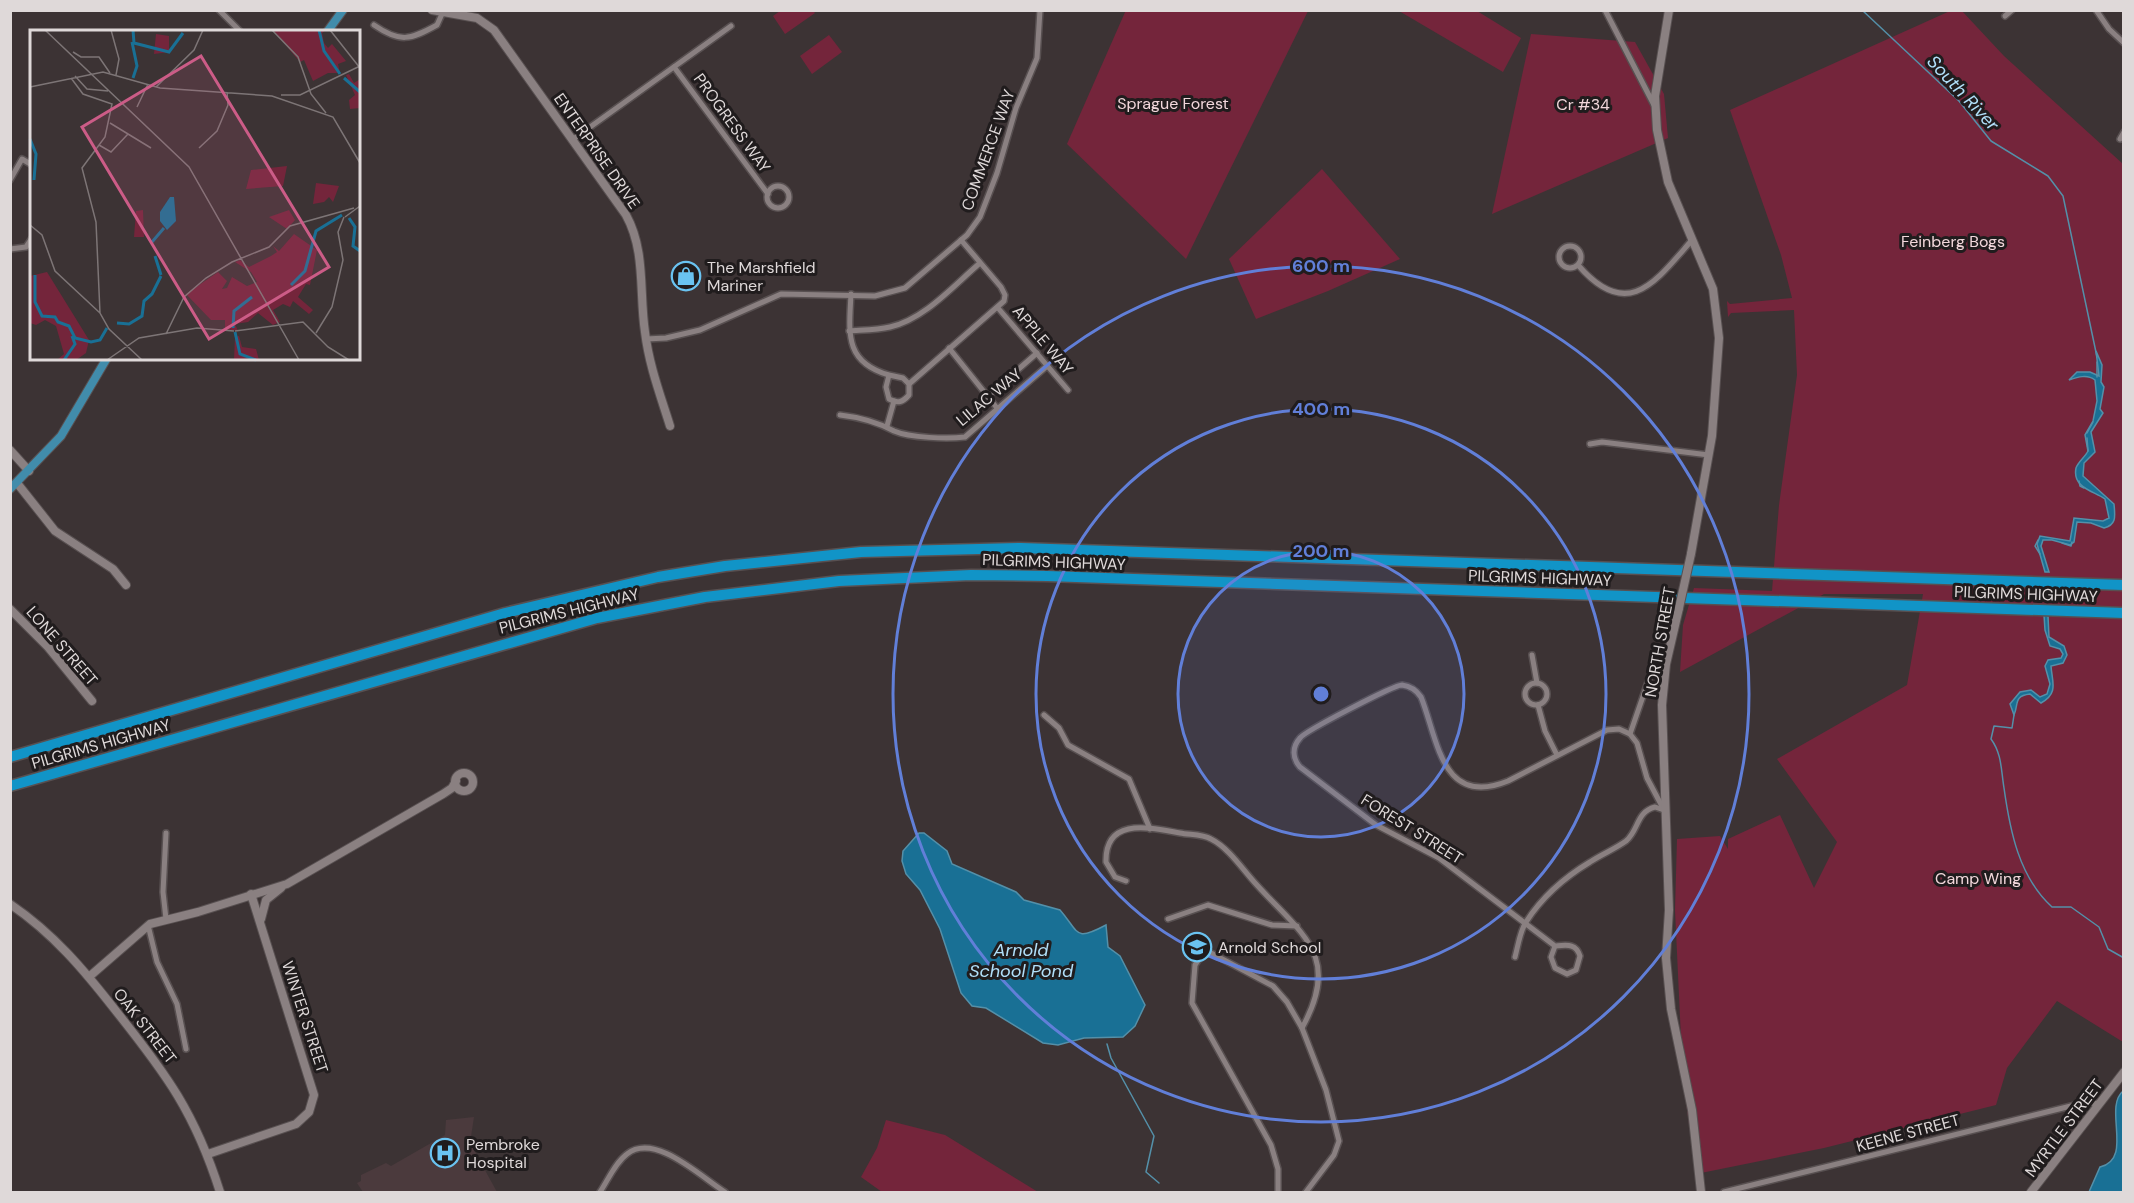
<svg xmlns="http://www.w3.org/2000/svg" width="2134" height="1203" font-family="'DM Sans',sans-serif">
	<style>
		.built { fill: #4b3a3d }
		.green { fill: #74253b }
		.water { fill: #197095; stroke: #5490a9; stroke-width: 1.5 }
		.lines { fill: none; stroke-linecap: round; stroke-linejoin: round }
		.stream { stroke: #5490a9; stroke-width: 1.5 }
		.street-casing { stroke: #585051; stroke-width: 8 }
		.secondary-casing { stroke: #585051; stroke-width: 10 }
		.primary-casing { stroke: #585051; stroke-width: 10 }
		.highway-casing { stroke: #585051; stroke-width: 13 }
		.street { stroke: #8a8081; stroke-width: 5 }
		.secondary { stroke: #8a8081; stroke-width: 8 }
		.primary { stroke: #418cab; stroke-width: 8 }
		.highway { stroke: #1194c7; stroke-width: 10 }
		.secondary-bridge-casing { stroke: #585051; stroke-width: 10; stroke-linecap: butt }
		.secondary-bridge { stroke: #8a8081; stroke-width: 8 }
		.ring { fill: none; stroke: #617fd8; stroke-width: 3 }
		.labels { text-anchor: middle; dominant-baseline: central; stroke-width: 6; stroke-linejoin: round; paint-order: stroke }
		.park-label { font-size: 16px; fill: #f2d7db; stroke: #201c1d }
		.street-label { font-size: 16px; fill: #dfd9d9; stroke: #201c1d }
		.poi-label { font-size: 16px; fill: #dfd9d9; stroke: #201c1d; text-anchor: start }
		.water-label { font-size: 18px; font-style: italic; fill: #b1e0fa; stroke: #201c1d }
		.inset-river { fill: none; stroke: #197095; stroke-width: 3 }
		.inset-road { fill: none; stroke: #7d7576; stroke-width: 1.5 }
		.view { fill: #cc5c87; fill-opacity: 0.15; stroke: #cc5c87; stroke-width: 3 }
		.inset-edge { fill: none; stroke: #dfd9d9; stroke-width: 3 }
		.centre { fill: #617fd8; stroke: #201c1d; stroke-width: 3 }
		.ring-label { font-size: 18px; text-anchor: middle; font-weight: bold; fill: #617fd8; stroke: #201c1d; stroke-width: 6; stroke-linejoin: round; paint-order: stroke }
	</style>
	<rect width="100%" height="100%" fill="#3c3334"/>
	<path class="built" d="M474 1117 470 1143 497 1192H363L357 1183 361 1181V1175L386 1163 391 1166 445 1135 446 1120Z"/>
	<g class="green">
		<path d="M1126 10 1308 11 1186 259 1067 144Z"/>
		<path d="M780 11H813L815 13 785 34 773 16Z"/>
		<path d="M1399 11H1477L1521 38 1503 72Z"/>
		<path d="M1950 11H1962L2004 56 2123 164V1042L2057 1001 2007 1068 1996 1105 1824 1148 1696 1174 1683 1081 1675 910 1677 839 1720 836 1728 849V839L1780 815 1814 888 1837 842 1777 759 1907 685 1923 594H1824L1680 672 1683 625 1694 588 1772 591 1779 505 1797 375 1794 310 1731 313 1728 317 1727 301 1730 304 1792 298 1781 255 1730 110Z"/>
		<path d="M1531 34 1635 42 1664 94 1668 138 1492 214Z"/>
		<path d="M829 35 842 52 812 74 800 56Z"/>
		<path d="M1322 169 1400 259 1328 291 1256 319 1229 259Z"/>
		<path d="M886 1120 945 1135 1038 1192H882L861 1177 877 1148Z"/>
	</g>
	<g class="water">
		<path d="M2096 351 2102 365 2101 382 2104 387 2100 409 2103 413 2091 432 2095 452 2084 463 2083 476 2114 504C2115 516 2117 525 2104 528L2091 523 2077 522 2074 542 2070 545 2052 540H2043L2041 546 2049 572H2045L2037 544 2040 536 2070 541 2074 518 2103 521 2109 518 2105 499C2094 491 2072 488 2076 468 2078 462 2085 457 2088 451L2085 435 2093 421 2097 401 2095 380C2087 374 2078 377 2069 380L2077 372H2090L2099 376Z"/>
		<path d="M2044 615 2048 616 2049 637 2064 646 2067 655 2063 663 2051 666C2052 682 2059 693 2041 703L2030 694C2013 696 2019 704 2014 715L2010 704 2020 692 2031 690 2040 697 2047 694 2050 684 2045 666 2048 660 2061 658 2063 654 2060 649 2050 646 2045 630Z"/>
		<path d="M919 833H924L947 851 952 864 1016 892 1024 900 1060 910C1080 933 1074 942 1106 925L1108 947 1120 956 1145 1005 1135 1026 1123 1037 1084 1038 1058 1045 1043 1043 986 1008 972 1006 961 993 940 929 920 890 906 874 902 861 903 851Z"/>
		<path d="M2123 1091V1192H2089L2100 1167C2134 1159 2103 1108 2123 1091Z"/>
	</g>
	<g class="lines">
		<g class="stream">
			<path d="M1862 10 1959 101 1991 141 2048 176 2063 196 2097 357"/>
			<path d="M2097 362V377"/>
			<path d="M2087 433 2093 422"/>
			<path d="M2087 438 2088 451"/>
			<path d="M2079 481 2080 486 2084 488"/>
			<path d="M2038 540 2035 546 2040 554"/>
			<path d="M2062 543 2071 546 2072 542"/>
			<path d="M2014 715 2012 728 1994 726 1991 739C2002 754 2001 770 2004 788 2010 831 2019 877 2052 907H2071L2099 927 2108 949 2124 958"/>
			<path d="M1107 1044 1111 1058 1154 1136 1146 1172 1159 1183"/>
		</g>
		<g class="street-casing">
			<g id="street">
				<path d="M219 10 241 32"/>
				<path d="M1605 10 1654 105"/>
				<path d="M2096 10 2109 29 2124 43"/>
				<path d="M2005 16 2012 10"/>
				<path d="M374 25C400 43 410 40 437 25L442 14"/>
				<path d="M674 67 768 194"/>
				<path d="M2120 139 2124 132"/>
				<path d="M572 140 731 26"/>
				<path d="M10 180 22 159 32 165"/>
				<circle cx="778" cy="197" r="11"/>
				<circle cx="1570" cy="257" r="11"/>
				<path d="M10 249 26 247 32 238"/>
				<path d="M1578 265C1628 323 1656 281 1692 240"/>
				<path d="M851 294C849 333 844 362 889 375L886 387 889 399C898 404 903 402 909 395V384L903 378 889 375"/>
				<path d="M998 308 1068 390"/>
				<path d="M849 331C862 330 877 330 890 327 925 319 954 285 980 263"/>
				<path d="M646 339 666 338 700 330 781 294 875 296 905 288 967 235 980 217 997 173 1016 108 1037 58 1040 10"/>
				<path d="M949 348 997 408"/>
				<path d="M909 384 1004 301 1005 295 1001 287 961 240"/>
				<path d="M988 396 1037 353"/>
				<path d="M840 415C858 417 879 423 894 431 910 438 948 439 965 437L1047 366"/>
				<path d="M887 426 894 401"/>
				<path d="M1590 444 1602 442 1709 455"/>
				<path d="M1532 655 1537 683"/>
				<path d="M1649 679 1630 734 1637 743 1647 778 1664 810"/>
				<circle cx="1536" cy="694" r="11"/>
				<path d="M1538 705 1545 731 1557 755"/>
				<path d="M1044 715 1059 728 1068 745 1129 779 1150 829"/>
				<path d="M1126 881 1115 877 1106 862C1105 816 1151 828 1180 833 1190 835 1202 834 1211 839 1229 848 1243 870 1256 884 1302 935 1342 955 1302 1028L1326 1090 1339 1141 1334 1155 1306 1192"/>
				<path d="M166 919 163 892 166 833"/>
				<path d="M1168 919 1208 905 1272 925 1297 926"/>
				<path d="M148 925 157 962 177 1004 186 1049"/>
				<path d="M1555 946 1551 957 1555 968 1567 974 1576 970 1580 956C1576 943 1567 945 1555 946L1439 858 1376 825 1300 767C1292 758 1292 747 1300 738 1305 731 1394 685 1402 685 1410 686 1417 691 1421 697 1438 739 1441 808 1508 781L1607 730 1619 729 1630 734"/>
				<path d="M1515 957C1518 946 1520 931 1526 922 1542 897 1565 877 1590 862 1602 854 1615 849 1626 841 1639 830 1636 812 1655 807L1664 810"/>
				<path d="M600 1192C608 1180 615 1163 627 1154 655 1132 701 1177 725 1192"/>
				<path d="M1278 1192V1169L1271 1145 1192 1003 1195 965 1201 956 1211 953 1273 986 1287 1002 1302 1028"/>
				<path d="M1724 1192 2079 1104 2100 1103"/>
			</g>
		</g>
		<g class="secondary-casing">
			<g id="secondary">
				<path d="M432 10 477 18 494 30 626 215C646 251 639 293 645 332 649 365 660 394 670 426"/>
				<path d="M1669 10 1655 96 1657 130 1668 182 1713 289 1719 338 1712 436 1691 554"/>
				<path d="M10 450 29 471"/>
				<path d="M17 483 55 531 113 569 126 585"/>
				<path d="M1679 608 1666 664 1662 705 1669 910 1666 958 1671 1009 1692 1110 1701 1192"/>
				<path d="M10 609 48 647 92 701"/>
				<circle cx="464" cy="782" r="9"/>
				<path d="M10 904C54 934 84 970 116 1011 167 1075 195 1113 220 1192"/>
				<path d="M261 919 266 900 281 888"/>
				<path d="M90 976 150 924 198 912 287 884 443 794 452 788 456 781"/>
				<path d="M208 1154 296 1124 309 1112 314 1095 251 894"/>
				<path d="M2031 1192 2124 1072"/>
			</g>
		</g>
		<g class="primary-casing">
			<g id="primary">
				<path d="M327 32 343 10"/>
				<path d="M10 489 61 436 107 358"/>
			</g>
		</g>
		<g class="highway-casing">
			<g id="highway">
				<path d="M10 757 505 613 658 577 725 566 861 552 1021 548 2124 585"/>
				<path d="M10 786 597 618 705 597 839 581 971 575 1047 576 2124 613"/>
			</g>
		</g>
		<use href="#street" class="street"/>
		<use href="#secondary" class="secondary"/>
		<use href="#primary" class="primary"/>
		<use href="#highway" class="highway"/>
		<g class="secondary-bridge-casing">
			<path id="secondary-bridge" d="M1679 608 1691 554"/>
		</g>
		<use href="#secondary-bridge" class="secondary-bridge"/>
	</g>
	<circle cx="1321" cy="694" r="143" fill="#617fd8" fill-opacity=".12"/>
	<g class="ring">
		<circle cx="1321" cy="694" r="143"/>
		<circle cx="1321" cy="694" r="285"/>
		<circle cx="1321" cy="694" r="428"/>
	</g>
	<defs>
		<g id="shop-ring" transform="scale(1.5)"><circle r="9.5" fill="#201c1d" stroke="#6ac3f1" stroke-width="1.5"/><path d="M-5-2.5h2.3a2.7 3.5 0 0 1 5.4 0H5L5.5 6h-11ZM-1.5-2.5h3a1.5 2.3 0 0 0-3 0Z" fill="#6ac3f1"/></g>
		<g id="school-ring" transform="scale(1.5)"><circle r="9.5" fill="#201c1d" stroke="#6ac3f1" stroke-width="1.5"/><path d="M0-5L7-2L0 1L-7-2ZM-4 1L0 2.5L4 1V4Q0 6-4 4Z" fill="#6ac3f1"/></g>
		<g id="hospital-ring" transform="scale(1.5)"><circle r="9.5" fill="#201c1d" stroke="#6ac3f1" stroke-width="1.5"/><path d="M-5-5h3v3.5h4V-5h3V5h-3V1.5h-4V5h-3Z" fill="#6ac3f1"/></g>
	</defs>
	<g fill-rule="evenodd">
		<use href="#shop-ring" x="686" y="276"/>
		<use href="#school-ring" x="1197" y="947"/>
		<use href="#hospital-ring" x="445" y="1153"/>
	</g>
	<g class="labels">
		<g class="park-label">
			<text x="1173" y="103">Sprague Forest</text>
			<text x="1583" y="104">Cr #34</text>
			<text x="1953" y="241">Feinberg Bogs</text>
			<text x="1978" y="878">Camp Wing</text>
		</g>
		<g class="street-label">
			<text transform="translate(732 123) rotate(54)">PROGRESS WAY</text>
			<text transform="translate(988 150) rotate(-70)">COMMERCE WAY</text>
			<text transform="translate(597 151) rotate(55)">ENTERPRISE DRIVE</text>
			<text transform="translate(1043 340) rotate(50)">APPLE WAY</text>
			<text transform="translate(989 397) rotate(-40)">LILAC WAY</text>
			<text transform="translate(1054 562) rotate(2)">PILGRIMS HIGHWAY</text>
			<text transform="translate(1540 578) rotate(2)">PILGRIMS HIGHWAY</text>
			<text transform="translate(2026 594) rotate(2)">PILGRIMS HIGHWAY</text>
			<text transform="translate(569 611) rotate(-14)">PILGRIMS HIGHWAY</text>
			<text transform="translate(1660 642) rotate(-80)">NORTH STREET</text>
			<text transform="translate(62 646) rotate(49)">LONE STREET</text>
			<text transform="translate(101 744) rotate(-16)">PILGRIMS HIGHWAY</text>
			<text transform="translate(1412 829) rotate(32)">FOREST STREET</text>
			<text transform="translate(305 1017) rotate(72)">WINTER STREET</text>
			<text transform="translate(145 1026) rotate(52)">OAK STREET</text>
			<text transform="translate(2064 1128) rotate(-53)">MYRTLE STREET</text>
			<text transform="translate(1908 1133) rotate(-15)">KEENE STREET</text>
		</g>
		<g class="poi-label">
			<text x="707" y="267">The Marshfield<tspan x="707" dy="18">Mariner</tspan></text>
			<text x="1218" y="947">Arnold School</text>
			<text x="466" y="1144">Pembroke<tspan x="466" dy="18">Hospital</tspan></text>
		</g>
		<g class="water-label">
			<text transform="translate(1963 93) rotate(47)">South River</text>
			<text x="1021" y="950">Arnold<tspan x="1021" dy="21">School Pond</tspan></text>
		</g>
	</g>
	<g transform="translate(30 30)">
		<rect width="330" height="330" fill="#3c3334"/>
		<path d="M243 0H296L292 3 294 13 298 18 302 14 316 31 308 34 310 43H298L283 51 274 30 270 32ZM126 4 139 6V22L124 24ZM319 44 324 53 330 49V78L320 79 319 70 325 65 316 45ZM257 136 253 156 216 159 221 140ZM286 153 309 156 303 172 299 167 294 172 283 174ZM113 180 114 207H104L106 181ZM259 180 265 190 257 199 239 187ZM264 204 287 220 280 255 276 254 268 267 283 280 279 284 263 271 260 277 253 274 243 280 250 292 243 295 228 283 218 292 205 294 208 301 195 299V290H181L156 264 188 242 197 251 192 259 197 258 202 247 217 256 227 252 221 242 205 232 210 230 219 237 241 226 247 222 243 216 249 221ZM17 242 59 310 56 323 46 330H27L34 324 26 296 15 290 6 295 0 293V246ZM209 306 212 317 226 319 229 330H204L205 307Z" fill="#74253b"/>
		<path d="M140 167H144L146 191 137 200 130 191V182Z" fill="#197095"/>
		<path class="inset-river" d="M103 0 104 13 139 22 153 3M289 0 294 21 310 44M102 12 107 36 103 48M314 48 330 62M0 109 6 124 4 150M319 188 325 197 323 216 330 221M122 212 134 198M125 226 131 245M5 245V272L12 286 25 287 28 292 39 296 45 308 61 312 70 310 77 298M261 255 275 241 286 201 312 185M87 293 99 294 112 286 114 271 122 264 131 246M203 298 204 281 222 267M205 302 210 324 226 330M34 330 45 314 42 306"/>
		<path class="inset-road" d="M15 0 159 137 269 330M81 0 89 29 86 45M242 0 268 27 281 64 296 83M300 0 330 38M43 22 51 27H69L80 43M45 46 57 59 78 61M41 48 53 64 82 74 75 107 52 138 66 192 70 283 79 299 112 330M0 57 73 42 130 58 242 66 303 87 330 133M126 57 164 20 173 0M251 65H270L330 36M107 77 118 54M80 93 121 118M69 115 81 122 98 104M169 118 187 101 198 75 197 62M315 187 330 176M0 195 12 205 25 241 70 283M205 301 273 292 298 317 319 330M286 303 302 277 313 230 308 202 314 187M136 304 154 267 176 248 202 232 239 217 260 196 324 178M77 330 109 308 167 298 204 301"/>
		<path class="view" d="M171 26 299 237 179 309 52 97Z"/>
		<rect width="330" height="330" class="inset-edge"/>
	</g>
	<circle cx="1321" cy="694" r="9" class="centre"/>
	<g class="ring-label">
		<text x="1321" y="272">600 m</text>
		<text x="1321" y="415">400 m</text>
		<text x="1321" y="557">200 m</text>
	</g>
	<rect width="2134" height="1203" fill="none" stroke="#dfd9d9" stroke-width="24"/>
</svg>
